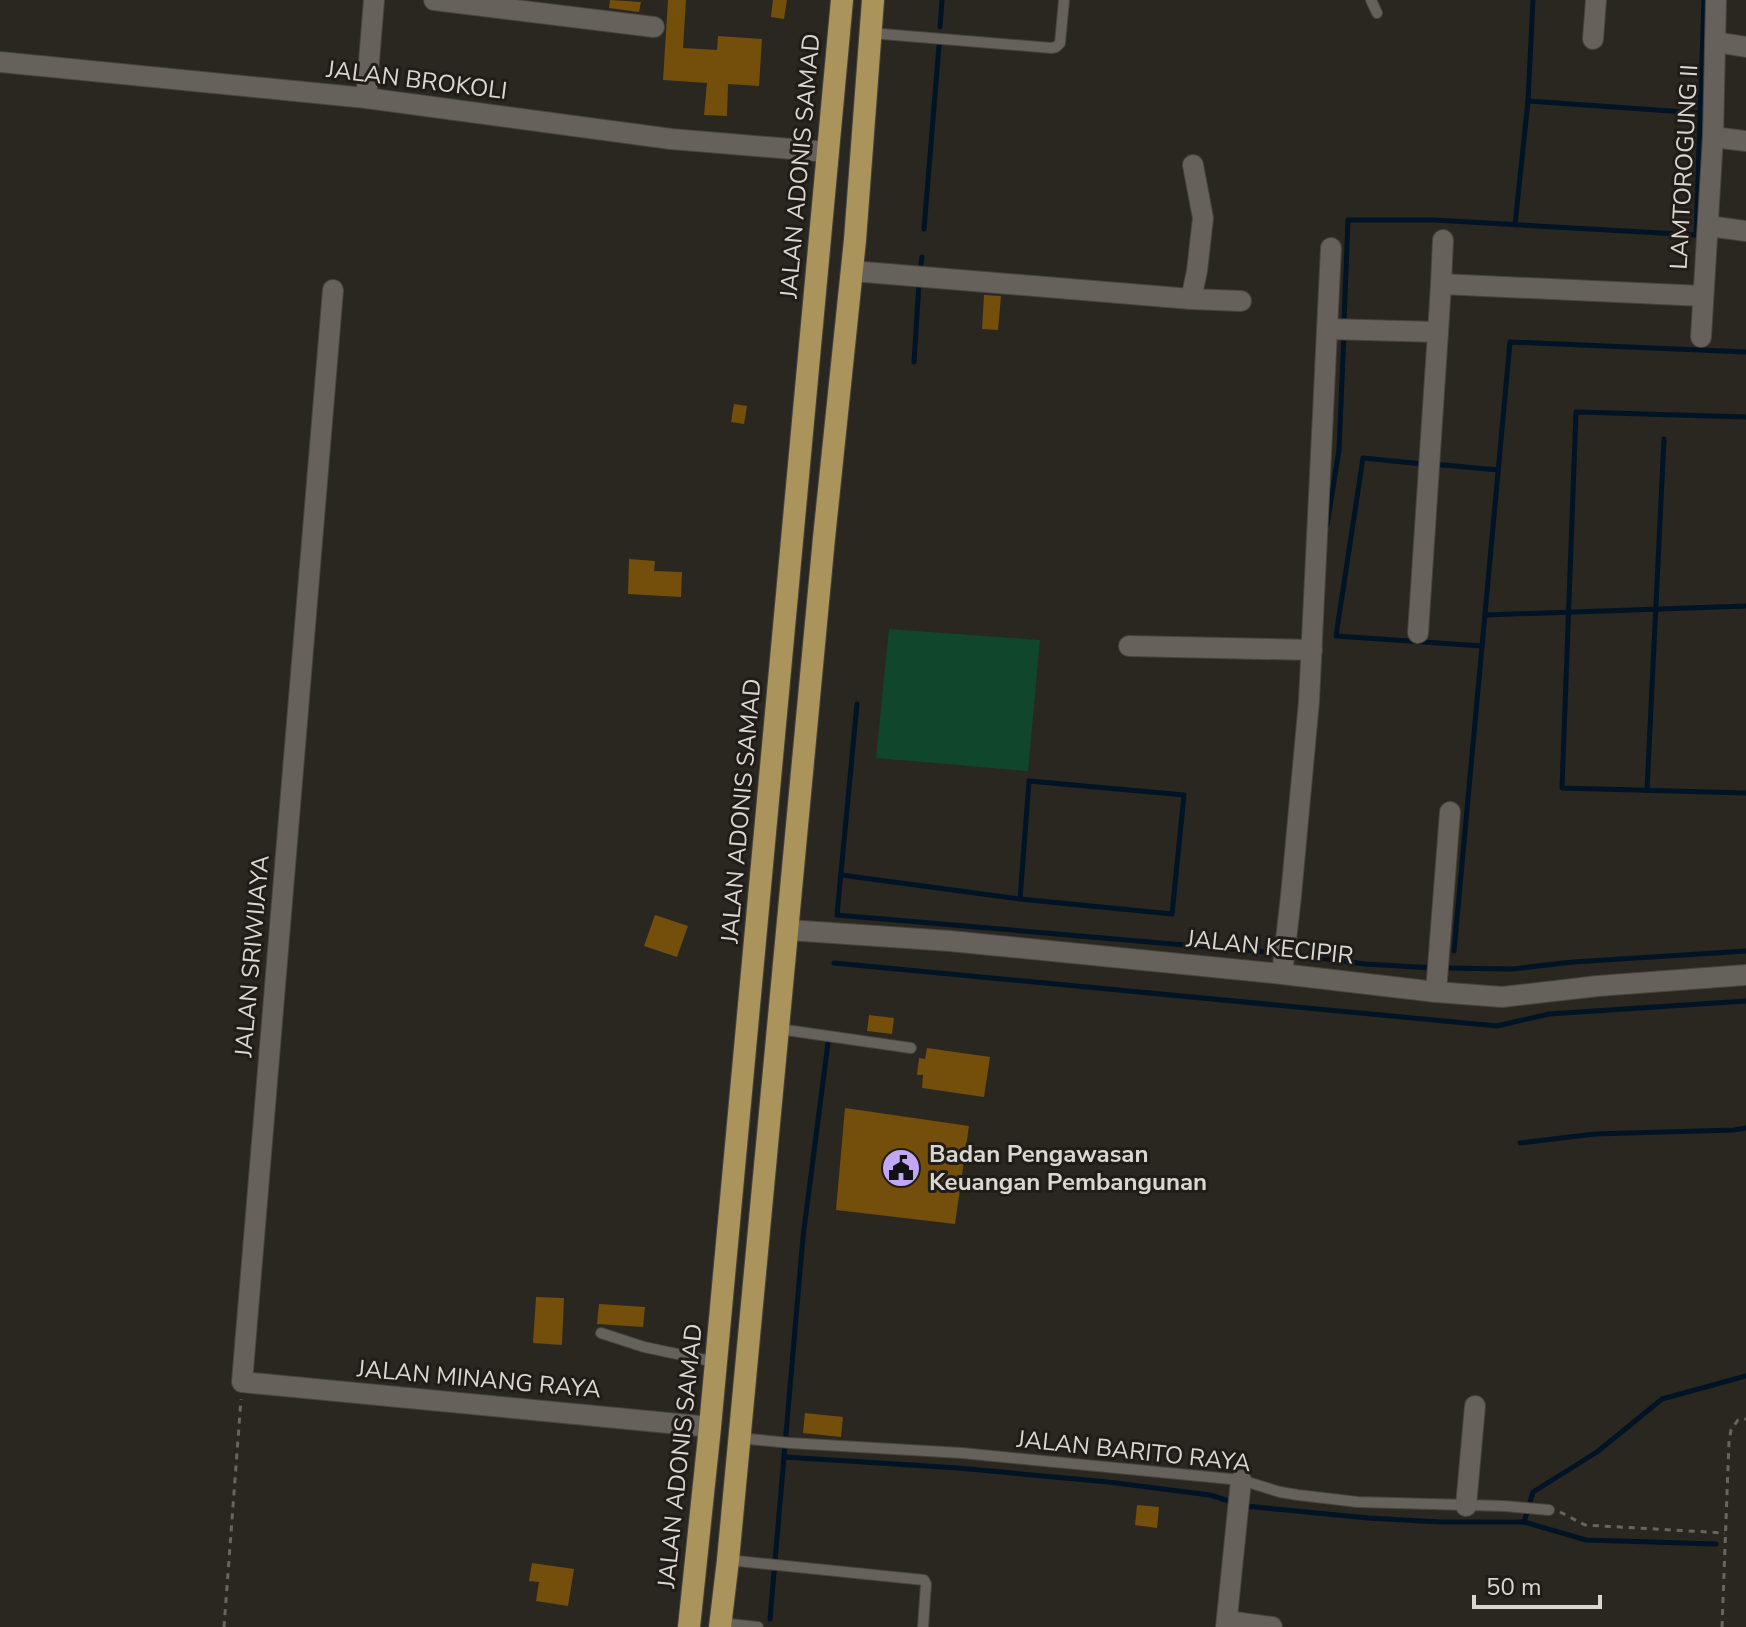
<svg xmlns="http://www.w3.org/2000/svg" width="1746" height="1627" font-family="'Nunito Sans',sans-serif">
	<style>
		.green { fill: #10462c }
		.lines { fill: none; stroke-linecap: round; stroke-linejoin: round }
		.stream { stroke: #001425; stroke-width: 5 }
		.building { fill: #744f0c }
		.service-casing { stroke: #47433e; stroke-width: 12 }
		.minor-casing { stroke: #47433e; stroke-width: 22 }
		.trunk-casing { stroke: #47433e; stroke-width: 24 }
		.path { stroke: #68655f; stroke-width: 3; stroke-dasharray: 6 6; stroke-linecap: butt }
		.service { stroke: #66615b; stroke-width: 10 }
		.minor { stroke: #66615b; stroke-width: 20 }
		.trunk { stroke: #aa945b; stroke-width: 22 }
		.labels { text-anchor: middle; dominant-baseline: central; stroke-width: 6; stroke-linejoin: round; paint-order: stroke }
		.street-label { font-size: 24px; fill: #dad7d3; stroke: #211c17 }
		.poi-label { font-size: 24px; font-weight: bold; fill: #dad7d3; stroke: #211c17; text-anchor: start }
	</style>
	<rect width="100%" height="100%" fill="#2a2620"/>
	<path class="green" d="M889 629 1040 640 1028 771 876 758Z"/>
	<g class="lines">
		<g class="stream">
			<path d="M1533 0 1528 101 1700 113"/>
			<path d="M940 27 942 0"/>
			<path d="M1515 225 1528 101"/>
			<path d="M924 229 939 46"/>
			<path d="M920 270 922 257"/>
			<path d="M1344 323 1348 220H1434L1696 235 1704 0"/>
			<path d="M914 362 919 283"/>
			<path d="M1746 417 1576 412 1562 788 1746 793"/>
			<path d="M1423 464 1363 458 1336 636 1482 646"/>
			<path d="M1433 464 1498 470"/>
			<path d="M1327 525 1339 450 1344 333"/>
			<path d="M1485 615 1746 606"/>
			<path d="M857 704 837 915 1279 953"/>
			<path d="M1647 790 1664 439"/>
			<path d="M841 875 1020 899 1172 914 1184 795 1029 781 1020 899"/>
			<path d="M1454 951 1510 342 1746 352"/>
			<path d="M1288 954 1365 964 1434 968"/>
			<path d="M834 963 1497 1026 1549 1014 1746 1001"/>
			<path d="M1444 968 1512 969 1573 962 1746 951"/>
			<path d="M1520 1143 1595 1134 1734 1130 1746 1128"/>
			<path d="M784 1457 958 1468 1108 1482 1210 1495 1235 1503"/>
			<path d="M1245 1506 1368 1518 1440 1522H1524L1533 1492 1597 1452 1662 1399 1746 1376"/>
			<path d="M1524 1522 1586 1540 1716 1544"/>
			<path d="M770 1619 803 1237 828 1043"/>
		</g>
	</g>
	<g class="building">
		<path d="M610 0 641 2 639 12 609 8Z"/>
		<path d="M668 0H686L683 48 717 50 718 36 762 39 759 86 728 84 727 116 704 115 707 83 663 80Z"/>
		<path d="M773 0H787L784 19 771 17Z"/>
		<path d="M984 295 1001 296 998 330 982 329Z"/>
		<path d="M734 404 747 406 744 424 731 422Z"/>
		<path d="M629 559 655 561 654 571 682 572 681 597 628 594Z"/>
		<path d="M655 915 688 926 677 957 644 946Z"/>
		<path d="M869 1015 894 1018 892 1034 867 1031Z"/>
		<path d="M927 1048 990 1057 984 1097 922 1088 923 1075H917L919 1058 925 1059Z"/>
		<path d="M845 1108 969 1126 955 1224 836 1210Z"/>
		<path d="M536 1297 564 1298 562 1345 533 1343Z"/>
		<path d="M599 1304 645 1307 643 1327 597 1324Z"/>
		<path d="M805 1413 843 1417 841 1437 803 1433Z"/>
		<path d="M1137 1505 1159 1507 1157 1528 1135 1525Z"/>
		<path d="M532 1563 574 1569 568 1606 536 1601 539 1582 529 1581Z"/>
	</g>
	<g class="lines">
		<g class="service-casing">
			<g id="service">
				<path d="M1371 0 1377 13"/>
				<path d="M870 33 1051 48 1056 47 1060 43 1064 0"/>
				<path d="M779 1029 911 1048"/>
				<path d="M601 1333 644 1347 715 1362"/>
				<path d="M740 1438 790 1443 962 1453 1241 1480 1280 1492 1298 1495 1358 1502 1504 1506 1549 1510"/>
				<path d="M728 1560 924 1580 926 1584 923 1627"/>
				<path d="M720 1623 758 1627"/>
			</g>
		</g>
		<g class="minor-casing">
			<g id="minor">
				<path d="M434 0 654 27"/>
				<path d="M1593 39 1596 0"/>
				<path d="M1715 42 1746 47"/>
				<path d="M0 62 366 98 671 139 827 152"/>
				<path d="M366 98 374 0"/>
				<path d="M1713 137 1746 141"/>
				<path d="M1708 226 1746 231"/>
				<path d="M1443 240 1441 284 1703 296"/>
				<path d="M852 271 1191 299 1197 271 1203 218 1193 165"/>
				<path d="M333 290 242 1382 710 1427"/>
				<path d="M1191 299 1241 301"/>
				<path d="M1328 329 1438 332 1441 284"/>
				<path d="M1701 337 1713 137 1716 0"/>
				<path d="M1418 633 1438 332"/>
				<path d="M1129 646 1312 650"/>
				<path d="M788 930 950 941 1282 974 1436 992 1502 997 1598 986 1746 975"/>
				<path d="M1282 974 1291 896 1309 701 1331 248"/>
				<path d="M1436 992 1450 812"/>
				<path d="M1466 1506 1475 1406"/>
				<path d="M1227 1621 1272 1627"/>
				<path d="M1226 1627 1241 1480"/>
			</g>
		</g>
		<g class="trunk-casing">
			<g id="trunk">
				<path d="M689 1627 710 1427 842 0"/>
				<path d="M720 1627 728 1560 824 538 855 240 873 0"/>
			</g>
		</g>
		<g class="path">
			<path d="M1560 1512 1585 1525 1725 1533"/>
			<path d="M224 1627 241 1399"/>
			<path d="M1722 1627 1729 1441 1731 1430 1738 1420 1746 1419"/>
		</g>
		<use href="#service" class="service"/>
		<use href="#minor" class="minor"/>
		<use href="#trunk" class="trunk"/>
	</g>
	<defs>
		<g id="civic-disc" transform="scale(2)"><circle r="9.5" fill="#c0a8f4" stroke="#211c17"/><path d="M-.6-6.5H3V-4.5H.6V-3L4-1V1h2V6H-6V1h2V-1L-.6-3ZM-1.2 2.5V6h2.4V2.5Z" fill="#111"/></g>
	</defs>
	<g fill-rule="evenodd">
		<use href="#civic-disc" x="901" y="1168"/>
	</g>
	<g class="labels">
		<g class="street-label">
			<text transform="translate(417 80) rotate(7)">JALAN BROKOLI</text>
			<text transform="translate(800 166) rotate(-85)">JALAN ADONIS SAMAD</text>
			<text transform="translate(1684 167) rotate(-87)">LAMTOROGUNG II</text>
			<text transform="translate(741 811) rotate(-85)">JALAN ADONIS SAMAD</text>
			<text transform="translate(1270 947) rotate(6)">JALAN KECIPIR</text>
			<text transform="translate(252 956) rotate(-85)">JALAN SRIWIJAYA</text>
			<text transform="translate(479 1379) rotate(5)">JALAN MINANG RAYA</text>
			<text transform="translate(1134 1451) rotate(6)">JALAN BARITO RAYA</text>
			<text transform="translate(680 1456) rotate(-84)">JALAN ADONIS SAMAD</text>
		</g>
		<g class="poi-label">
			<text x="929" y="1154">Badan Pengawasan<tspan x="929" dy="28">Keuangan Pembangunan</tspan></text>
		</g>
	</g>
	<path d="M1474 1595v12h126v-12" fill="none" stroke="#dad7d3" stroke-width="4"/>
	<text x="1486" y="1595" font-size="24" fill="#dad7d3" stroke="#211c17" stroke-width="6" paint-order="stroke">50 m</text>
</svg>
